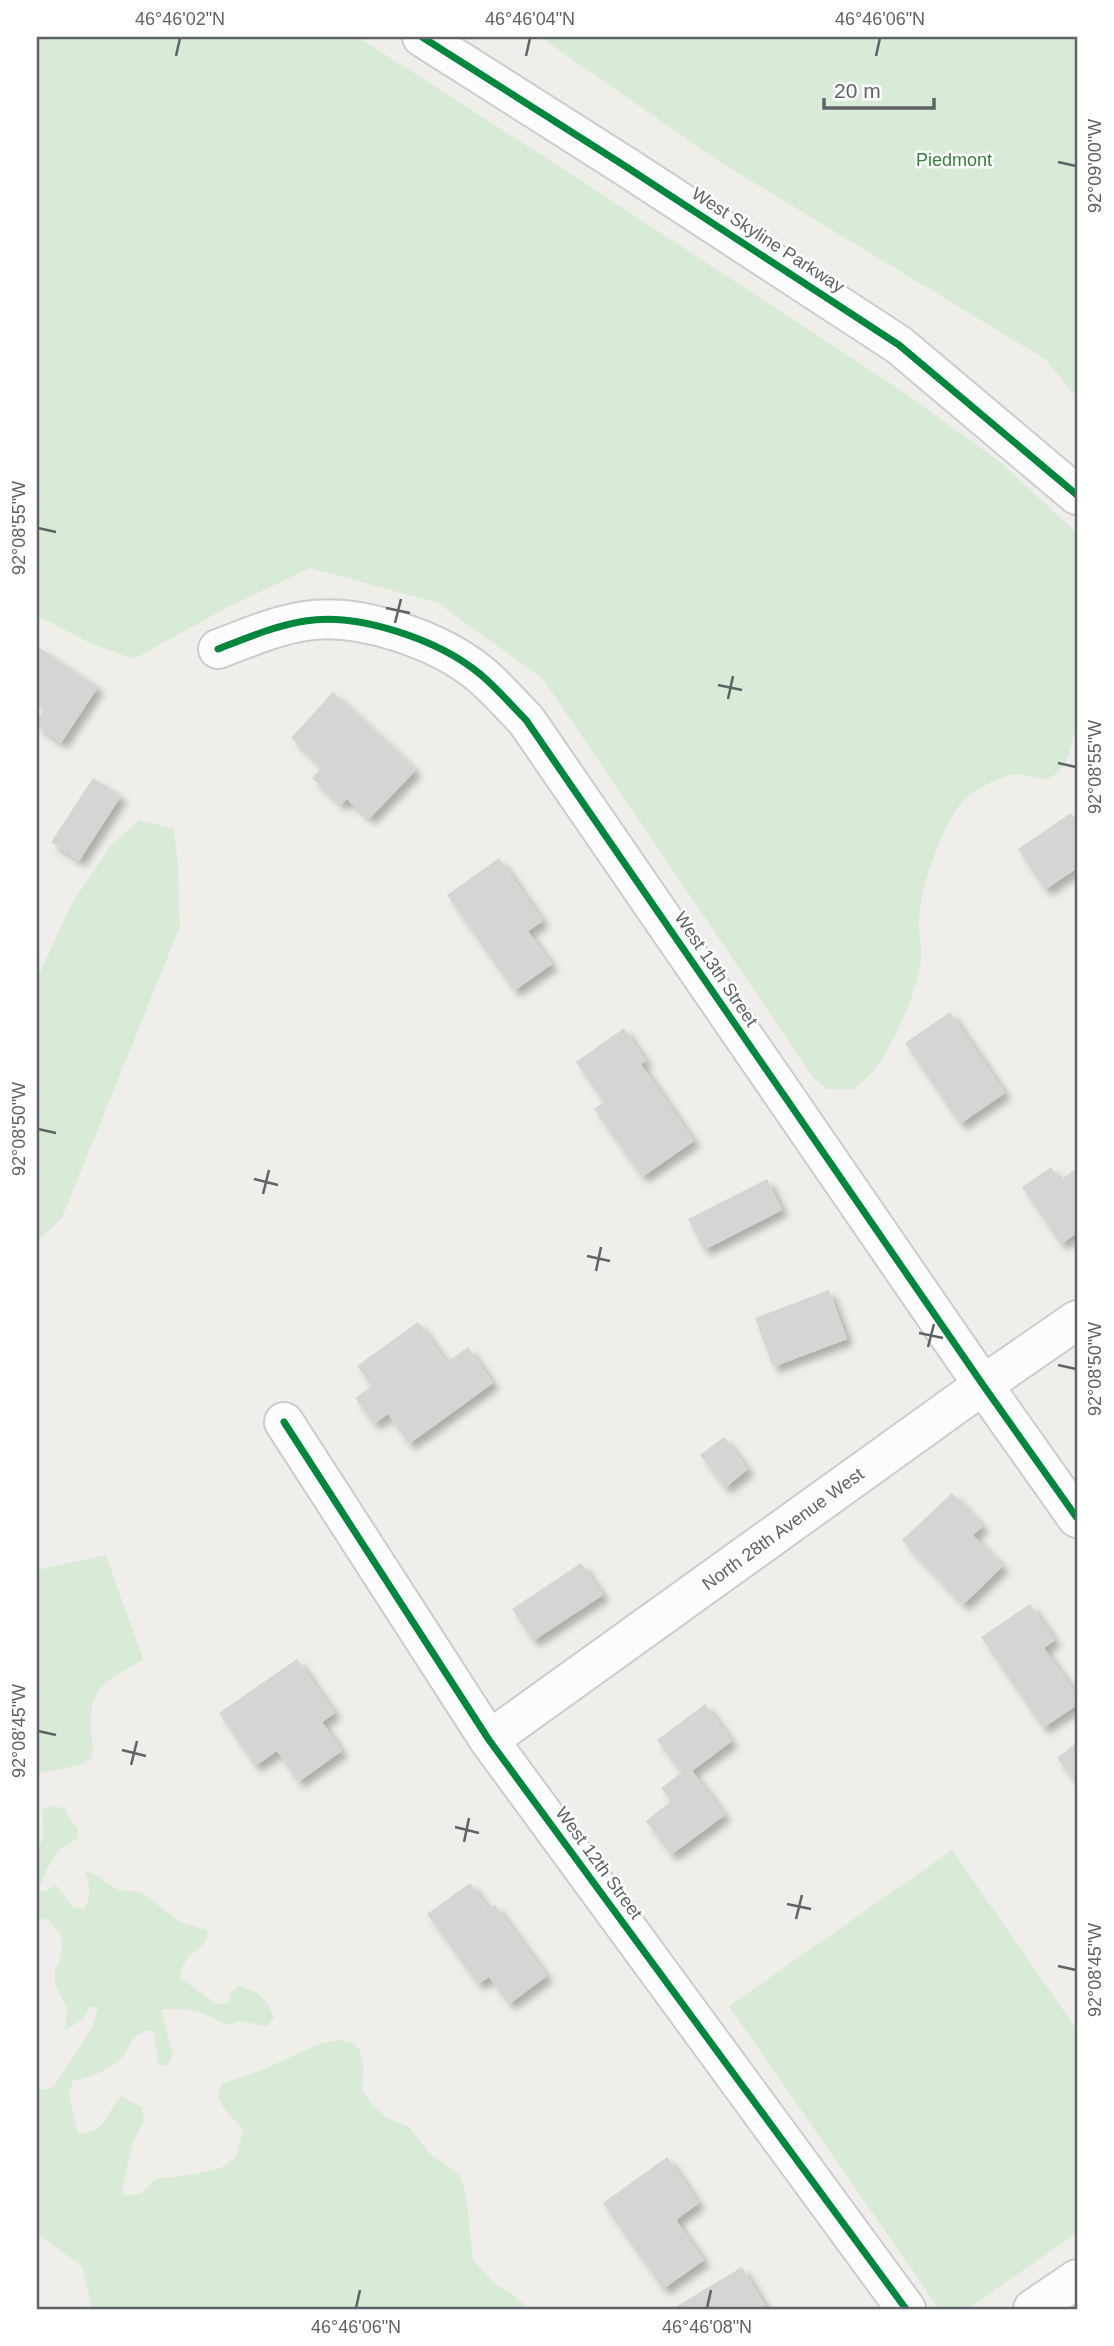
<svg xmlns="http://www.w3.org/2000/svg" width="1114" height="2346" font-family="Helvetica,sans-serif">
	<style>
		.green { fill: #d8ebd6 }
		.building { fill: #d6d5d3; filter: url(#shadow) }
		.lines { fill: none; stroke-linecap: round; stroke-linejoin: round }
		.minor-casing { stroke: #cbcccc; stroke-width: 42 }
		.minor { stroke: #fdfcfc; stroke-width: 38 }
		.cycleway-casing { stroke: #fff; stroke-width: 11 }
		.cycleway { stroke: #00873e; stroke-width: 7 }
		.ticks { fill: none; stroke: #5f6368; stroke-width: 2.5 }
		.labels { text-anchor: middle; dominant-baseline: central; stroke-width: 5; stroke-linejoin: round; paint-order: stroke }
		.park-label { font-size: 18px; fill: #348238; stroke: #fff }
		.street-label { font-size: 18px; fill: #5f6368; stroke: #fff }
		.neatline { fill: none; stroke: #5f6368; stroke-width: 2.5 }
		.ticks-label { font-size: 18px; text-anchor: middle; fill: #5f6368 }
	</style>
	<defs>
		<filter id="shadow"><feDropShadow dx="6" dy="6" stdDeviation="3.5" flood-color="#0004"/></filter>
	</defs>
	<rect width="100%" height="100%" fill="#efeeea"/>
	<g class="green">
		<path d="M37 37H358L571 174 896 387 1000 462 1077 533V717C1072 734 1074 751 1062 767 1045 788 1037 776 1019 774 1003 773 968 793 959 806 940 832 920 889 919 921 918 933 922 946 921 958 919 989 891 1052 870 1075 865 1080 859 1084 854 1089H827L813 1077 543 679 438 603 310 568 226 608 134 659 94 645 42 618 37 617Z"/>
		<path d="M540 37H1077V398L1045 359 720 162Z"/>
		<path d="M140 820 174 829 178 867 180 926 62 1218 37 1241V979L71 905 111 845Z"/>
		<path d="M106 1555 143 1659C112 1679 88 1684 91 1727 91 1739 95 1747 91 1759L80 1765 37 1774V1570Z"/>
		<path d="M50 1805 66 1809 67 1815 78 1829V1838L58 1851 47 1869 38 1891H46L56 1885 74 1908 83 1909C93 1901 89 1882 85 1871L101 1877 106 1883 119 1890 141 1892 180 1922 207 1930C210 1944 197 1948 189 1957 183 1963 181 1970 180 1978L217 2004 229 2003 231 1993 239 1986C259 1991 267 1999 274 2018L267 2026 239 2021 227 2025C207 2013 184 2006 161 2010L173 2054 168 2066 158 2064 154 2032 150 2030C130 2036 134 2042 123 2056 115 2067 85 2081 73 2080L69 2093 78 2134C107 2132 105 2114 121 2096L142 2107 144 2120 132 2146 123 2186 122 2192 126 2196 141 2193 156 2179 195 2174 221 2168 237 2156 243 2129C232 2116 211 2102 222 2084L267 2068 321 2043 341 2040 352 2043 359 2049 364 2067 362 2090 372 2105 387 2118 409 2127 429 2153 459 2175 466 2193 473 2260 494 2283 515 2296 528 2309H92L82 2266 37 2234V2085L41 2090 51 2088 56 2083 93 2026 98 2007H90L84 2018 65 2031 67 2008 55 1984V1970L59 1963 62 1948 61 1935 48 1920 37 1918V1854L43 1836 42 1810Z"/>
		<path d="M952 1850 1077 2030V2233L967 2309H939L729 2006Z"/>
	</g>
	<g class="building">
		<path d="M37 646 98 687 61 743 37 726V720L44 710 37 705Z"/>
		<path d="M333 692 416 770 369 819 347 799 341 805 312 778 322 767 291 738Z"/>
		<path d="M93 778 121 796 79 861 51 842Z"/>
		<path d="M1071 813 1077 821V868L1045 890 1018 849Z"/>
		<path d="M499 858 543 921 528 931 552 964 514 991 447 895Z"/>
		<path d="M950 1012 1005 1093 960 1124 905 1043Z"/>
		<path d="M624 1028 646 1061 641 1064 694 1141 642 1177 594 1109 604 1102 576 1062Z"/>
		<path d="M1051 1167 1060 1180 1077 1168V1233L1061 1244 1022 1187Z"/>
		<path d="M767 1179 782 1210 704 1250 688 1219Z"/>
		<path d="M829 1290 847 1339 773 1367 755 1318Z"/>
		<path d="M418 1322 447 1362 468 1347 493 1383 409 1444 388 1414 374 1424 355 1398 372 1386 357 1366Z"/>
		<path d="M724 1437 748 1469 725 1488 700 1455Z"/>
		<path d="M952 1493 983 1526 973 1535 1003 1566 963 1605 902 1540Z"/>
		<path d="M581 1563 603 1595 533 1641 512 1609Z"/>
		<path d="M1030 1604 1055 1640 1044 1648 1077 1695V1705L1043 1728 981 1637Z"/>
		<path d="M297 1659 335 1713 322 1722 342 1751 298 1782 277 1751 255 1766 219 1713Z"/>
		<path d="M705 1704 732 1741 692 1771 725 1815 671 1855 646 1821 671 1801 661 1788 681 1773 657 1740Z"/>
		<path d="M1077 1742V1784L1057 1758Z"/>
		<path d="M470 1883 489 1909 495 1905 547 1976 509 2004 489 1977 478 1984 427 1914Z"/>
		<path d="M667 2157 699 2203 676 2220 704 2260 663 2289 603 2203Z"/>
		<path d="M742 2267 767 2309H672Z"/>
	</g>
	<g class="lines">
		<g class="minor-casing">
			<g id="minor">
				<path d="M422 37 625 166 899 345 1077 495"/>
				<path d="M218 649C247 638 274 626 305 621 358 612 439 640 480 674 497 688 511 705 526 720L983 1385 1077 1518"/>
				<path d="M284 1422 489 1740 906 2309"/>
				<path d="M489 1740 983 1385 1077 1320"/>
				<path d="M1033 2309 1077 2279"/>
			</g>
		</g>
		<use href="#minor" class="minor"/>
		<g class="cycleway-casing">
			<g id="cycleway">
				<path d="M422 37 625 166 899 345 1077 495"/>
				<path d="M218 649C247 638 274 626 305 621 358 612 439 640 480 674 497 688 511 705 526 720L983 1385 1077 1518"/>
				<path d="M284 1422 489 1740 906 2309"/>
			</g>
		</g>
		<use href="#cycleway" class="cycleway"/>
	</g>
	<path class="ticks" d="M176 56 180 38M526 56 530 38M876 56 880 38M1058 162 1076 166M38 528 56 532M386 608 410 613M395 623 401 599M718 685 742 690M728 699 733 676M1058 763 1076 767M38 1129 56 1133M254 1179 278 1185M263 1194 269 1170M587 1256 610 1261M596 1271 601 1247M919 1333 943 1338M928 1347 934 1324M1058 1365 1076 1369M38 1731 56 1735M122 1750 146 1756M131 1765 137 1741M455 1827 479 1833M464 1842 469 1818M787 1904 811 1909M796 1919 802 1895M1058 1966 1076 1970M356 2308 360 2290M707 2308 711 2290"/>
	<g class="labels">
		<g class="park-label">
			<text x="954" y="160">Piedmont</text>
		</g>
		<g class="street-label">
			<text transform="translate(768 240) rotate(33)">West Skyline Parkway</text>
			<text transform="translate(716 969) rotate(56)">West 13th Street</text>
			<text transform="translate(783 1529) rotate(-36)">North 28th Avenue West</text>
			<text transform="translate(599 1863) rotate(54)">West 12th Street</text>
		</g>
	</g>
	<rect width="1114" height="2346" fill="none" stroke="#ffffff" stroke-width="77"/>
	<path d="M824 98v10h110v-10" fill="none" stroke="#5f6368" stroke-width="3.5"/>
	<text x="834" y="98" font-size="21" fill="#5f6368" stroke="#ffffff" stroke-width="5" paint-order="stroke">20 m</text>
	<rect x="38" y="38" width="1038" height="2270" class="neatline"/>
	<g class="ticks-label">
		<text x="180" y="25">46°46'02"N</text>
		<text x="530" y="25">46°46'04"N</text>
		<text x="880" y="25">46°46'06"N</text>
		<text transform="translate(1095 166) rotate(-90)" y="6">92°09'00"W</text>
		<text transform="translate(19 528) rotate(-90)" y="6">92°08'55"W</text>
		<text transform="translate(1095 767) rotate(-90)" y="6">92°08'55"W</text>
		<text transform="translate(19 1129) rotate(-90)" y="6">92°08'50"W</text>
		<text transform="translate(1095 1369) rotate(-90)" y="6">92°08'50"W</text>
		<text transform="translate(19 1731) rotate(-90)" y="6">92°08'45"W</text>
		<text transform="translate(1095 1970) rotate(-90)" y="6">92°08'45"W</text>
		<text x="356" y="2333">46°46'06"N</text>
		<text x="707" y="2333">46°46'08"N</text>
	</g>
</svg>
